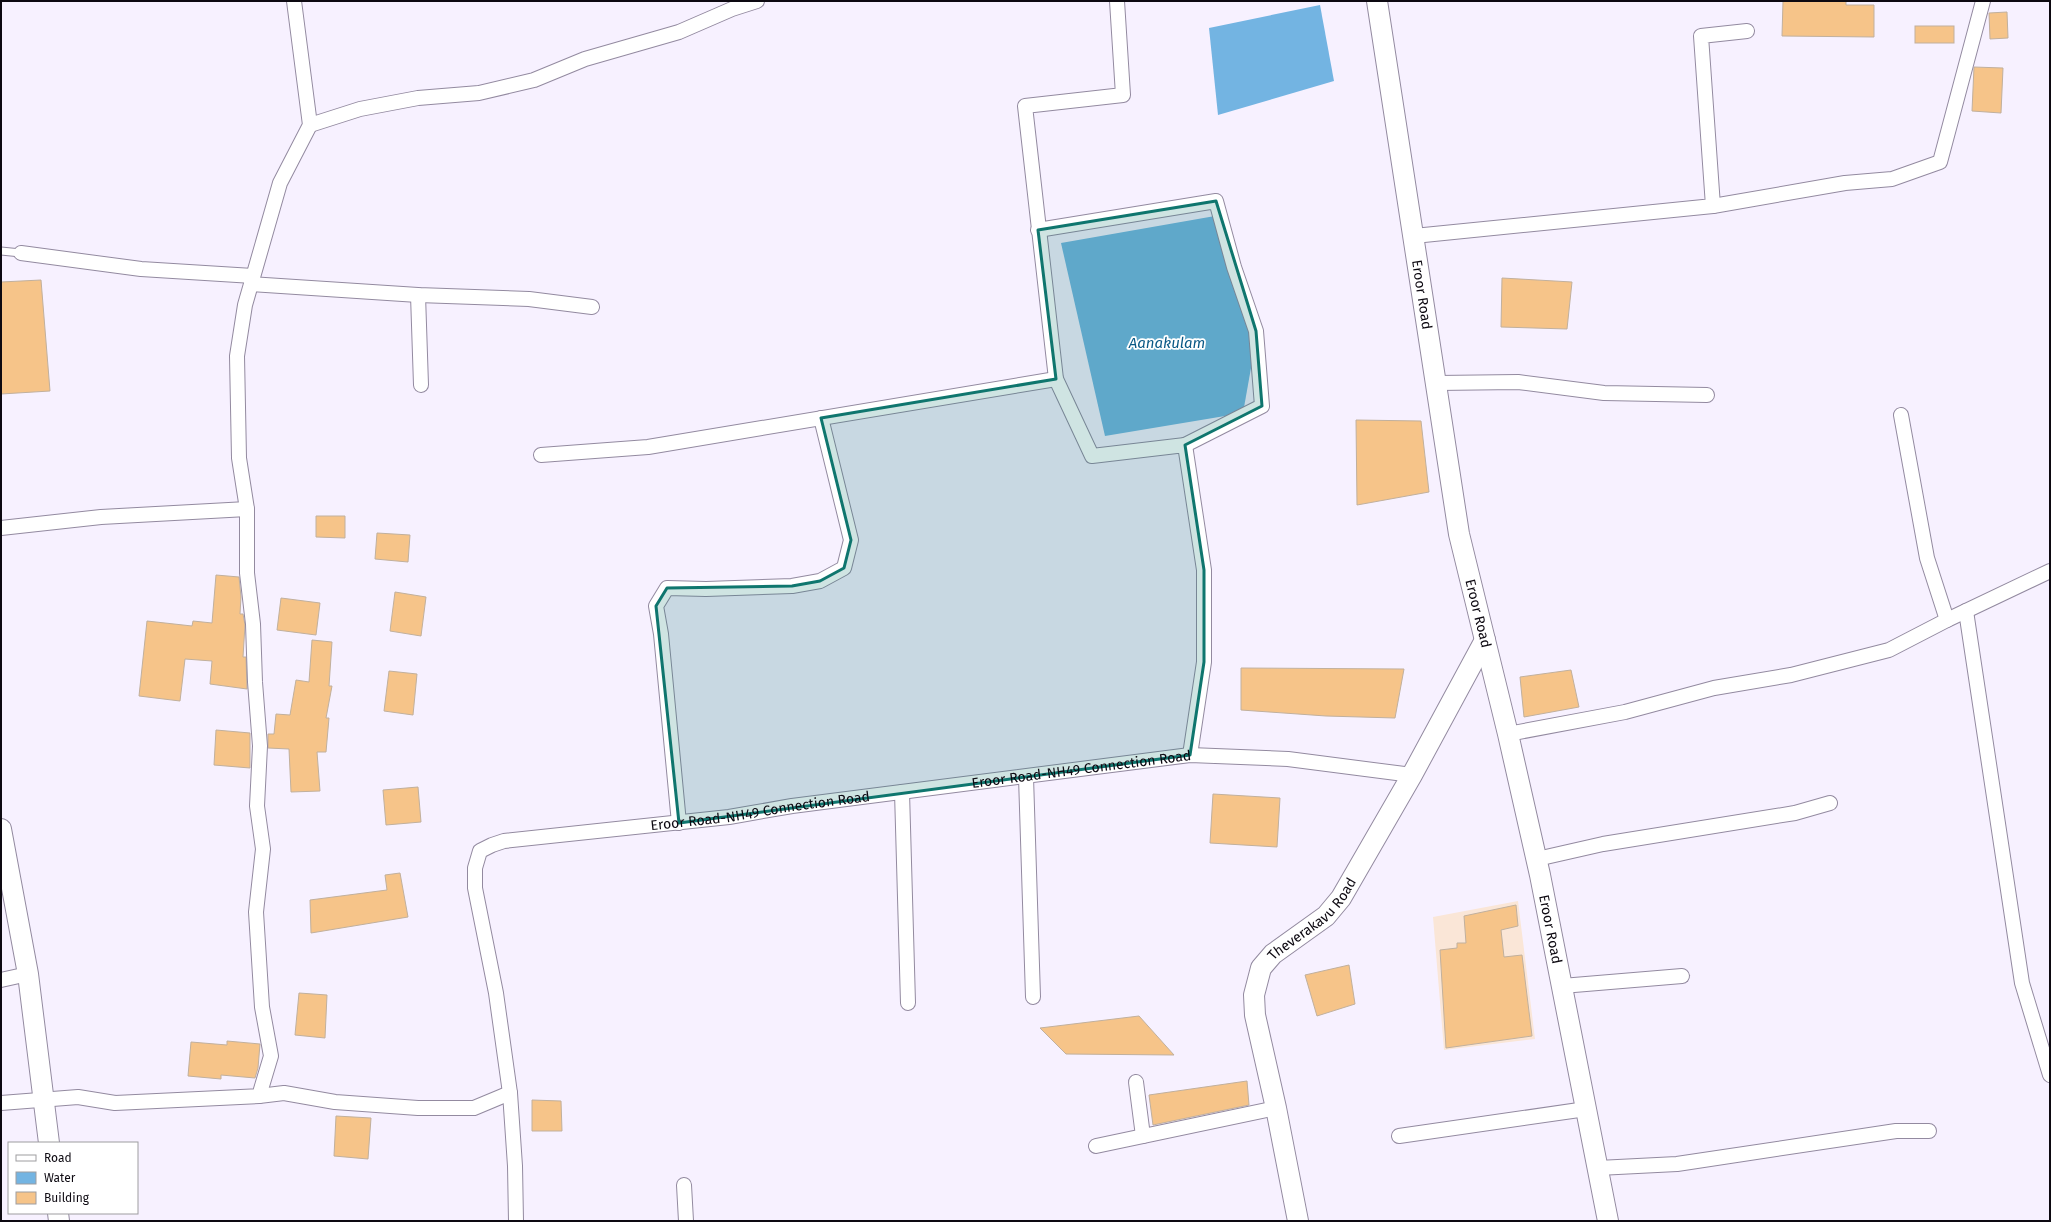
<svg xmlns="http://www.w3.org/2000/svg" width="2051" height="1222" font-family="'Fira Sans',sans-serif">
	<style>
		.education { fill: #fae6d7 }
		.water { fill: #73b4e2 }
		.building { fill: #f6c489; stroke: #c1b09d }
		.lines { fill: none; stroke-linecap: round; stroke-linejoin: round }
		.lane-casing { stroke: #938aa0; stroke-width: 9 }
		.street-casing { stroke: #938aa0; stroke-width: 16 }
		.secondary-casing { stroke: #938aa0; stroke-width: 22 }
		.lane { stroke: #fff; stroke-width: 7 }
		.street { stroke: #fff; stroke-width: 14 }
		.secondary { stroke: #fff; stroke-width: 20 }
		.marked { fill: #0f766e; fill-opacity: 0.2; stroke: #0f766e; stroke-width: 3; stroke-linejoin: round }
		.labels { text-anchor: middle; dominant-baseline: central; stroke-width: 3.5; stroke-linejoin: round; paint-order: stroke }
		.street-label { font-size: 14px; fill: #0d0911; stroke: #fff }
		.water-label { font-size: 15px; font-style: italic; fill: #0a5986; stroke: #fff }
	</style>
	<rect width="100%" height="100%" fill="#f7f1ff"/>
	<path class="education" d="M1518 901 1535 1039 1444 1050 1433 917Z"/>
	<g class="water">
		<path d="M1320 5 1334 81 1218 115 1209 28Z"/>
		<path d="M1215 216 1254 351 1243 413 1105 436 1061 243Z"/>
	</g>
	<g class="building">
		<path d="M1783 1H1846V5H1874V37L1782 36Z"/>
		<path d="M2007 12 2008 38 1990 39 1989 13Z"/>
		<rect x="1915" y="26" width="39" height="17"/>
		<path d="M1974 67 2003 68 2001 113 1972 111Z"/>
		<path d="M1502 278 1572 282 1567 329 1501 327Z"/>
		<path d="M41 280 50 391 1 394V282Z"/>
		<path d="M1356 420 1421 421 1429 492 1357 505Z"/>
		<path d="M316 516H345V538L316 537Z"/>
		<path d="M377 533 410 535 408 562 375 559Z"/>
		<path d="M216 575 239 577 241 597 240 614H243L245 625 243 657H246L247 689 210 684 212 661 185 659 180 701 139 696 147 621 192 626 193 621 212 623Z"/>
		<path d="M395 592 426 597 421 636 390 631Z"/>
		<path d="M281 598 320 603 316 635 277 630Z"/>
		<path d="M312 640 332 642 329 686H332L326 718H329L326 752H317L320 791 291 792 289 749 268 748V734H274L276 714 290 715 296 680 309 682Z"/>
		<path d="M1241 668 1404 669 1395 718 1326 716 1241 710Z"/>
		<path d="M1571 670 1579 707 1524 717 1520 677Z"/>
		<path d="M389 671 417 674 413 715 384 711Z"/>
		<path d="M216 730 250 733V768L214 765Z"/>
		<path d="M418 787 421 822 386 825 383 790Z"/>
		<path d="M1213 794 1280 798 1277 847 1210 843Z"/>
		<path d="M400 873 408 917 311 933 310 900 387 890 385 875Z"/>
		<path d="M1516 905 1518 926 1501 930 1504 957 1522 955 1532 1036 1446 1048 1440 950 1457 948V943H1466L1464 916Z"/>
		<path d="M1349 965 1355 1004 1317 1016 1305 975Z"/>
		<path d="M299 993 327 995 325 1038 295 1035Z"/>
		<path d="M1139 1016 1174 1055 1066 1054 1040 1028Z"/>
		<path d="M227 1041 260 1044 258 1068 255 1078 221 1075V1079L188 1076 191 1042 227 1045Z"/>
		<path d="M1247 1081 1249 1105 1153 1125 1149 1095Z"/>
		<path d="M532 1100 561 1101 562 1131H532Z"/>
		<path d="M336 1116 371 1118 368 1159 334 1156Z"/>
	</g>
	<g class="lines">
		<g class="lane-casing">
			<path id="lane" d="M1 251 21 253"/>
		</g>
		<g class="street-casing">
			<g id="street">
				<path d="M1117 1 1123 95 1025 106 1056 379 1092 456 1185 445 1204 570V662L1190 755"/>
				<path d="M310 125 360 109 418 98 479 93 534 80 585 59 679 32 732 9 757 1"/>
				<path d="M1713 206 1845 183 1892 179 1940 162 1983 1"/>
				<path d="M1038 230 1216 201 1234 267 1256 331 1262 406 1185 445"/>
				<path d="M1414 236 1713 206 1701 36 1747 31"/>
				<path d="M21 253 141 269 253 276"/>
				<path d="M251 284 418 295 529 299 592 307"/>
				<path d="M418 295 421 385"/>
				<path d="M1437 383 1518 382 1604 393 1707 395"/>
				<path d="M541 455 648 447 1056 379"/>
				<path d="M1 528 101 517 247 509"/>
				<path d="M1966 611 2022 983 2050 1075"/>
				<path d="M1947 620 2050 571"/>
				<path d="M1508 734 1625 712 1714 688 1791 675 1889 650 1947 620 1927 558 1901 415"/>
				<path d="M1026 777 1033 997"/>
				<path d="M902 792 908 1003"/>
				<path d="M679 823 661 634 656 606 667 588 706 589 792 586 820 581 844 568 851 540 821 418"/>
				<path d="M1537 859 1603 844 1795 813 1830 803"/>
				<path d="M1 980 28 974"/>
				<path d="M1562 986 1682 976"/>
				<path d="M1136 1082 1143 1136"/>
				<path d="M259 1096 284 1093 335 1102 418 1108H474L510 1093"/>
				<path d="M1 1103 78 1097 115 1103 259 1096 271 1056 262 1007 256 912 263 849 257 806 260 746 255 682 253 624 247 573V509L239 458 237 356 245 305 280 183 310 125 294 1"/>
				<path d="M1399 1136 1586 1109"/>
				<path d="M1096 1146 1276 1108"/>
				<path d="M1598 1168 1677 1164 1896 1131H1929"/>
				<path d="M684 1185 686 1221"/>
				<path id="s1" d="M516 1221 515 1166 510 1093 496 993 475 888V868L480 851 492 845 504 841 729 817 792 806 1190 755 1288 759 1412 775"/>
			</g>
		</g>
		<g class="secondary-casing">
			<g id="secondary">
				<path id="s2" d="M1377 1 1459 534 1508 734 1540 875 1608 1221"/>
				<path d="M1 829 28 974 49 1143"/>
				<path d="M58 1213 59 1221"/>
				<path id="s3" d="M1298 1221 1276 1108 1255 1015 1254 995 1261 968 1273 954 1326 916 1341 898 1412 775 1485 640"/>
			</g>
		</g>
		<use href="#lane" class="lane"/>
		<use href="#street" class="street"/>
		<use href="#secondary" class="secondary"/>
	</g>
	<path class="marked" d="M1216 201 1256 331 1262 406 1185 445 1204 570V662L1190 755 679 823 656 606 667 588 792 586 820 581 844 568 851 540 821 418 1056 379 1038 230Z"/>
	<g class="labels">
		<g class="street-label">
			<text stroke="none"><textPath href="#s2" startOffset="297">Eroor Road</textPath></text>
			<text stroke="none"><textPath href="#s2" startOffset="621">Eroor Road</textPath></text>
			<text stroke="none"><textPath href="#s1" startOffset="982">Eroor Road-NH49 Connection Road</textPath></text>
			<text stroke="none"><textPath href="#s1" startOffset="658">Eroor Road-NH49 Connection Road</textPath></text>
			<text stroke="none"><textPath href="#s3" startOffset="330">Theverakavu Road</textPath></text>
			<text stroke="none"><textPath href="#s2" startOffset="945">Eroor Road</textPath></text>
		</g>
		<g class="water-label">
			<text x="1167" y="343">Aanakulam</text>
		</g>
	</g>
	<rect width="2051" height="1222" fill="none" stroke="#0d0911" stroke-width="4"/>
	<rect x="8" y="1142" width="130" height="72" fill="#ffffff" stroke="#9e9da0"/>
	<rect x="16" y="1155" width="20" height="6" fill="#ffffff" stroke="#9e9da0"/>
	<text x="44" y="1162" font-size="12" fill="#0d0911">Road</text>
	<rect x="16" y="1172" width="20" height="12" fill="#73b4e2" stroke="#9e9da0"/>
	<text x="44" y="1182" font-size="12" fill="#0d0911">Water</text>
	<rect x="16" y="1192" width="20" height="12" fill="#f6c489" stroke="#9e9da0"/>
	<text x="44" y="1202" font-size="12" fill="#0d0911">Building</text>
</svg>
